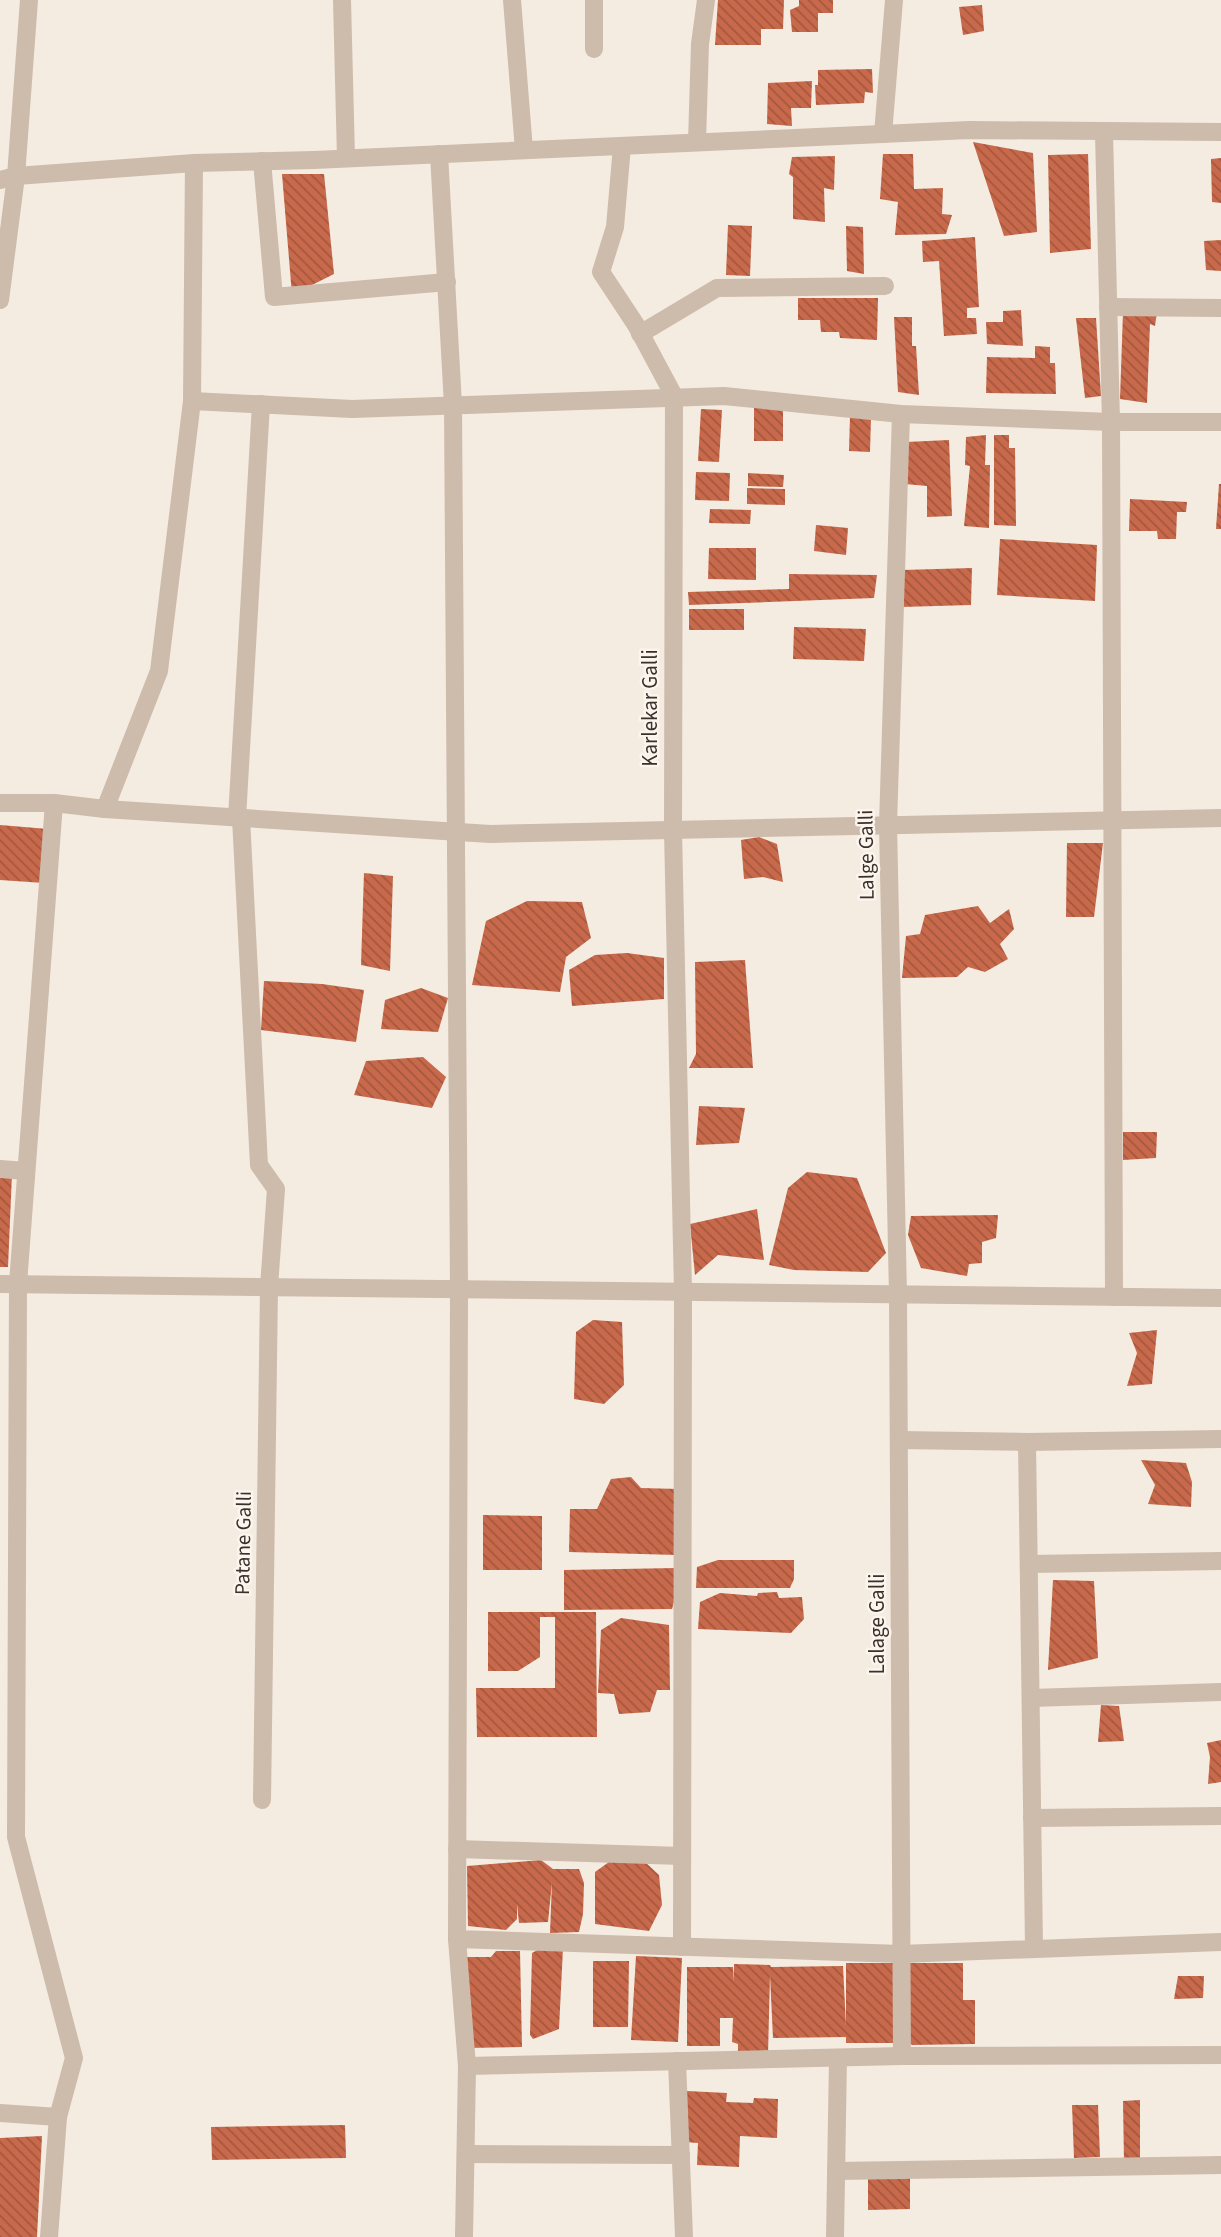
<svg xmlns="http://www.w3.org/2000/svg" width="1221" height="2237" font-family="'Source Sans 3',sans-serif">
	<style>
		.building { fill: url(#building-back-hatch) }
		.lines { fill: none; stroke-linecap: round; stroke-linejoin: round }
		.minor { stroke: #cdbbac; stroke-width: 18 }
		.tertiary { stroke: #cdbbac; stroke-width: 18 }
		.labels { text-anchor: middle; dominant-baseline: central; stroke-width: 5; stroke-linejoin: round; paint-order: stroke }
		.street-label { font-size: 21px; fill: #3b302b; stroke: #fbf5ee }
	</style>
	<defs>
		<pattern id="building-back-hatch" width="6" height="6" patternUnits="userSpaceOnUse" patternTransform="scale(1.75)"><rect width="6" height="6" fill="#c8694b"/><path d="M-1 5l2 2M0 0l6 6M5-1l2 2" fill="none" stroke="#a4573f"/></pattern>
	</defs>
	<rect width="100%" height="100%" fill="#f4ebe1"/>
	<g class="building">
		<path d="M718 0H784L783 29H761V45H715Z"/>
		<path d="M799 0H833V13H818V32H792L790 10 799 6Z"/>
		<path d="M982 5 984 31 963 35 959 7Z"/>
		<path d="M872 69 873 93 865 92 864 103 816 105 815 85H818V70Z"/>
		<path d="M812 81 811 108H791L792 126 767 124 768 83Z"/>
		<path d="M973 142 1033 153 1037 232 1004 236Z"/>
		<path d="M883 154H913L914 189 943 188 942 214 952 215 946 234 895 235 898 202 880 199Z"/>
		<path d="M1088 154 1091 249 1050 253 1048 155Z"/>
		<path d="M835 156 834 190 824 188 825 222 793 219V177L789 174 792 157Z"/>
		<path d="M1221 158V203L1212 202 1211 159Z"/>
		<path d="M282 174H324L334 274 292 295Z"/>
		<path d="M728 225 752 226 750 276 726 275Z"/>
		<path d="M846 226 863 227 864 274 847 271Z"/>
		<path d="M975 237 979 307 967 308V318H976L977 334 944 336 939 261 923 262 922 241Z"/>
		<path d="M1221 240V271L1206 270 1204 241Z"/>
		<path d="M798 298H878L877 340 840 338 839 332H821L820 320H798Z"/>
		<path d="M1021 310 1023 346 987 344 986 322H1003V311Z"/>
		<path d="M1123 312H1157L1155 326 1150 324 1147 403 1120 399Z"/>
		<path d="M894 317H912V346H916L919 395 898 392Z"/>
		<path d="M1076 318H1096L1101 396 1085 398Z"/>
		<path d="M1035 346 1050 347V363H1055L1056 394 986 393 987 357 1035 358Z"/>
		<rect x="754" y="406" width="29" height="35"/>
		<path d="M701 409 722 410 719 462 698 461Z"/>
		<path d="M850 417 871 418 870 452 849 451Z"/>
		<path d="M986 435 985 465H990L989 528 964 526 970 466 965 465 966 437Z"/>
		<path d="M994 435H1009V448H1015L1016 526 994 525Z"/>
		<path d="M949 440 952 516 927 517V486L905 484 906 442Z"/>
		<path d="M696 472 730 473 729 501 695 500Z"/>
		<path d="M748 473 784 475 783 487 748 486Z"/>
		<path d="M1219 484H1221V529H1216Z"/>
		<path d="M747 488 785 489V505L747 504Z"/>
		<path d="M1130 499 1187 502 1186 512H1177L1176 539H1158L1157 531H1129Z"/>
		<path d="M710 509 751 510 750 524 709 523Z"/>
		<path d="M816 525 848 528 846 555 814 551Z"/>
		<path d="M1000 539 1097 545 1095 601 997 595Z"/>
		<path d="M709 548H756V580L708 579Z"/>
		<path d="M972 568 971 605 901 607 902 570Z"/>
		<path d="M789 574 877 575 874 598 689 605 688 592 789 589Z"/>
		<rect x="689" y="609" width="55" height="21"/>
		<path d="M794 627 866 629 864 661 793 659Z"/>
		<path d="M0 825 48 829 44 883 0 880Z"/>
		<path d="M759 837 777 844 783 882 763 877 744 879 741 840Z"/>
		<path d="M1067 843H1103L1094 917H1066Z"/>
		<path d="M364 873 393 876 390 971 361 965Z"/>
		<path d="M527 901 582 902 591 938 566 957 560 992 472 985 486 921Z"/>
		<path d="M978 906 990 923 1009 909 1014 929 1000 944 1008 959 985 972 968 967 957 977 902 978 906 936 920 934 925 915Z"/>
		<path d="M627 953 664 958V999L572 1006 569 970 595 955Z"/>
		<path d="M745 960 753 1068H689L696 1054 695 962Z"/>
		<path d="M264 981 322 984 364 990 356 1042 261 1030Z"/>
		<path d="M421 988 448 998 438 1032 381 1029 385 1000Z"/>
		<path d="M423 1057 446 1077 432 1108 354 1095 366 1061Z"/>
		<path d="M699 1106 745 1108 739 1143 696 1145Z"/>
		<path d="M1123 1132H1157L1156 1158 1123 1160Z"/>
		<path d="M807 1172 857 1178 886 1253 868 1272 794 1270 769 1265 788 1188Z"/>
		<path d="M0 1174H12L8 1267H0Z"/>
		<path d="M757 1209 764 1260 718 1255 695 1275 690 1224Z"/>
		<path d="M998 1215 996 1238 982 1242V1263L969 1264 967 1276 921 1268 908 1235 911 1216Z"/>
		<path d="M593 1320 622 1322 624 1385 604 1404 574 1399 576 1332Z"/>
		<path d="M1157 1330 1152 1384 1127 1386 1137 1353 1129 1333Z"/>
		<path d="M1141 1460 1186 1463 1192 1482 1191 1507 1148 1504 1155 1485Z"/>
		<path d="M631 1477 641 1488 679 1489 677 1555 569 1552 570 1509H597L611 1479Z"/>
		<path d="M483 1515 542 1516V1570H483Z"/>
		<path d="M718 1560H794V1579L790 1588H696L697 1567Z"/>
		<path d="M676 1568V1595L672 1609 564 1610V1570Z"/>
		<path d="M1053 1580 1094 1581 1098 1658 1048 1670Z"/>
		<path d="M777 1592 779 1598 802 1597 804 1619 791 1633 698 1629 700 1602 720 1593 757 1596 758 1593Z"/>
		<path d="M488 1612H596L597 1737H477L476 1688H555V1617H540V1657L518 1671H488Z"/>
		<path d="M621 1618 669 1625 670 1690H657L650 1712 619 1714 614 1694 598 1693 601 1630Z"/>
		<path d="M1101 1705 1119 1706 1124 1741 1098 1742Z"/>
		<path d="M1221 1740V1782L1208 1784 1210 1757 1207 1743Z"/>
		<path d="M541 1860 553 1869H579L584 1883 583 1914 579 1932 550 1933 552 1882 548 1922 519 1923 517 1904V1919L506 1930 468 1926 467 1866Z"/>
		<path d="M609 1862H645L659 1875 662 1905 649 1931 595 1924V1872Z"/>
		<path d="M543 1947 563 1948 559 2029 533 2039 530 2035 532 1953Z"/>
		<path d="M496 1951H520L522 2047 465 2048 463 1957H491Z"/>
		<path d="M636 1956 682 1958 678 2042 631 2040Z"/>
		<path d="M593 1961H629L628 2027H593Z"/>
		<path d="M846 1963H898V2043H846V2037L773 2038 770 1975 768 2055 738 2054V2044L732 2042 733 2018H720V2046H687V1967H733L734 1982V1964L770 1965 771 1967 843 1966 846 2026Z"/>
		<path d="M903 1963H963V2000H975V2044L912 2045 903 2037Z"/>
		<path d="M1178 1976H1204L1203 1998 1174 1999Z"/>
		<path d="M687 2091 727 2093 726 2102 753 2103 754 2098 778 2099 777 2138 740 2136 739 2167 697 2165 698 2143 685 2142Z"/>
		<path d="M1140 2100V2160L1124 2161 1123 2101Z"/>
		<path d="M1072 2105H1098L1100 2157 1074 2158Z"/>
		<path d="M345 2125 346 2158 212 2160 211 2127Z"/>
		<path d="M42 2136 37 2237H0V2138Z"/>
		<path d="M868 2177H910V2209L868 2210Z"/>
	</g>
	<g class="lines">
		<g class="minor">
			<path d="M342 0 346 158"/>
			<path d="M512 0 524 150"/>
			<path d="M594 0V49"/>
			<path d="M1104 133 1111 422 1114 1297"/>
			<path d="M883 134 894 0"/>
			<path d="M697 142 700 44 706 0"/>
			<path d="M622 146 615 227 601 272 636 325 674 396 673 830 683 1292 682 1947"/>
			<path d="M439 154 453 405 459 1289 457 1939 901 1954 1221 1942"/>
			<path d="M262 161 274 297 447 282"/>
			<path d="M0 180 16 176 194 163 314 160 969 130 1221 132"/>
			<path d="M1108 307 1221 308"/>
			<path d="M640 334 717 288 885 286"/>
			<path d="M192 401 352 409 724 396 901 414 1111 422H1221"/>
			<path d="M901 414 888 825 898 1295 902 2056"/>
			<path d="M0 803H54L105 809 490 834 1221 818"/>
			<path d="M105 809 159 671 192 401 194 163"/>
			<path d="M237 818 261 404"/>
			<path d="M241 818 259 1165 276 1189 269 1287 262 1800"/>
			<path d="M0 1169 26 1171"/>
			<path d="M899 1440 1027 1442 1221 1439"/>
			<path d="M1027 1442 1034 1947"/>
			<path d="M1029 1564 1221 1561"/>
			<path d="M1031 1698 1221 1692"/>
			<path d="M1032 1818 1221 1816"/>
			<path d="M457 1849 682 1856"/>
			<path d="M457 1939 467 2066 464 2237"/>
			<path d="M677 2061 684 2237"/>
			<path d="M467 2066 902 2056 1221 2055"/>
			<path d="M0 2113 58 2117 74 2058 16 1837 18 1284 54 803"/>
			<path d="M466 2154 681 2155"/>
			<path d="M836 2171 1221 2165"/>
			<path d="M49 2237 58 2117"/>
			<path d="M835 2237 838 2058"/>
		</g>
		<g class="tertiary">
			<path d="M0 300 16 176 29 0"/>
			<path d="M0 1284 1221 1298"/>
		</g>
	</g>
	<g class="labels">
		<g class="street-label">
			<text transform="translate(650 708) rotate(-90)">Karlekar Galli</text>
			<text transform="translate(866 855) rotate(-91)">Lalge Galli</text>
			<text transform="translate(243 1543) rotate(-89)">Patane Galli</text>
			<text transform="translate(877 1624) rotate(-90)">Lalage Galli</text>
		</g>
	</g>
</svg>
